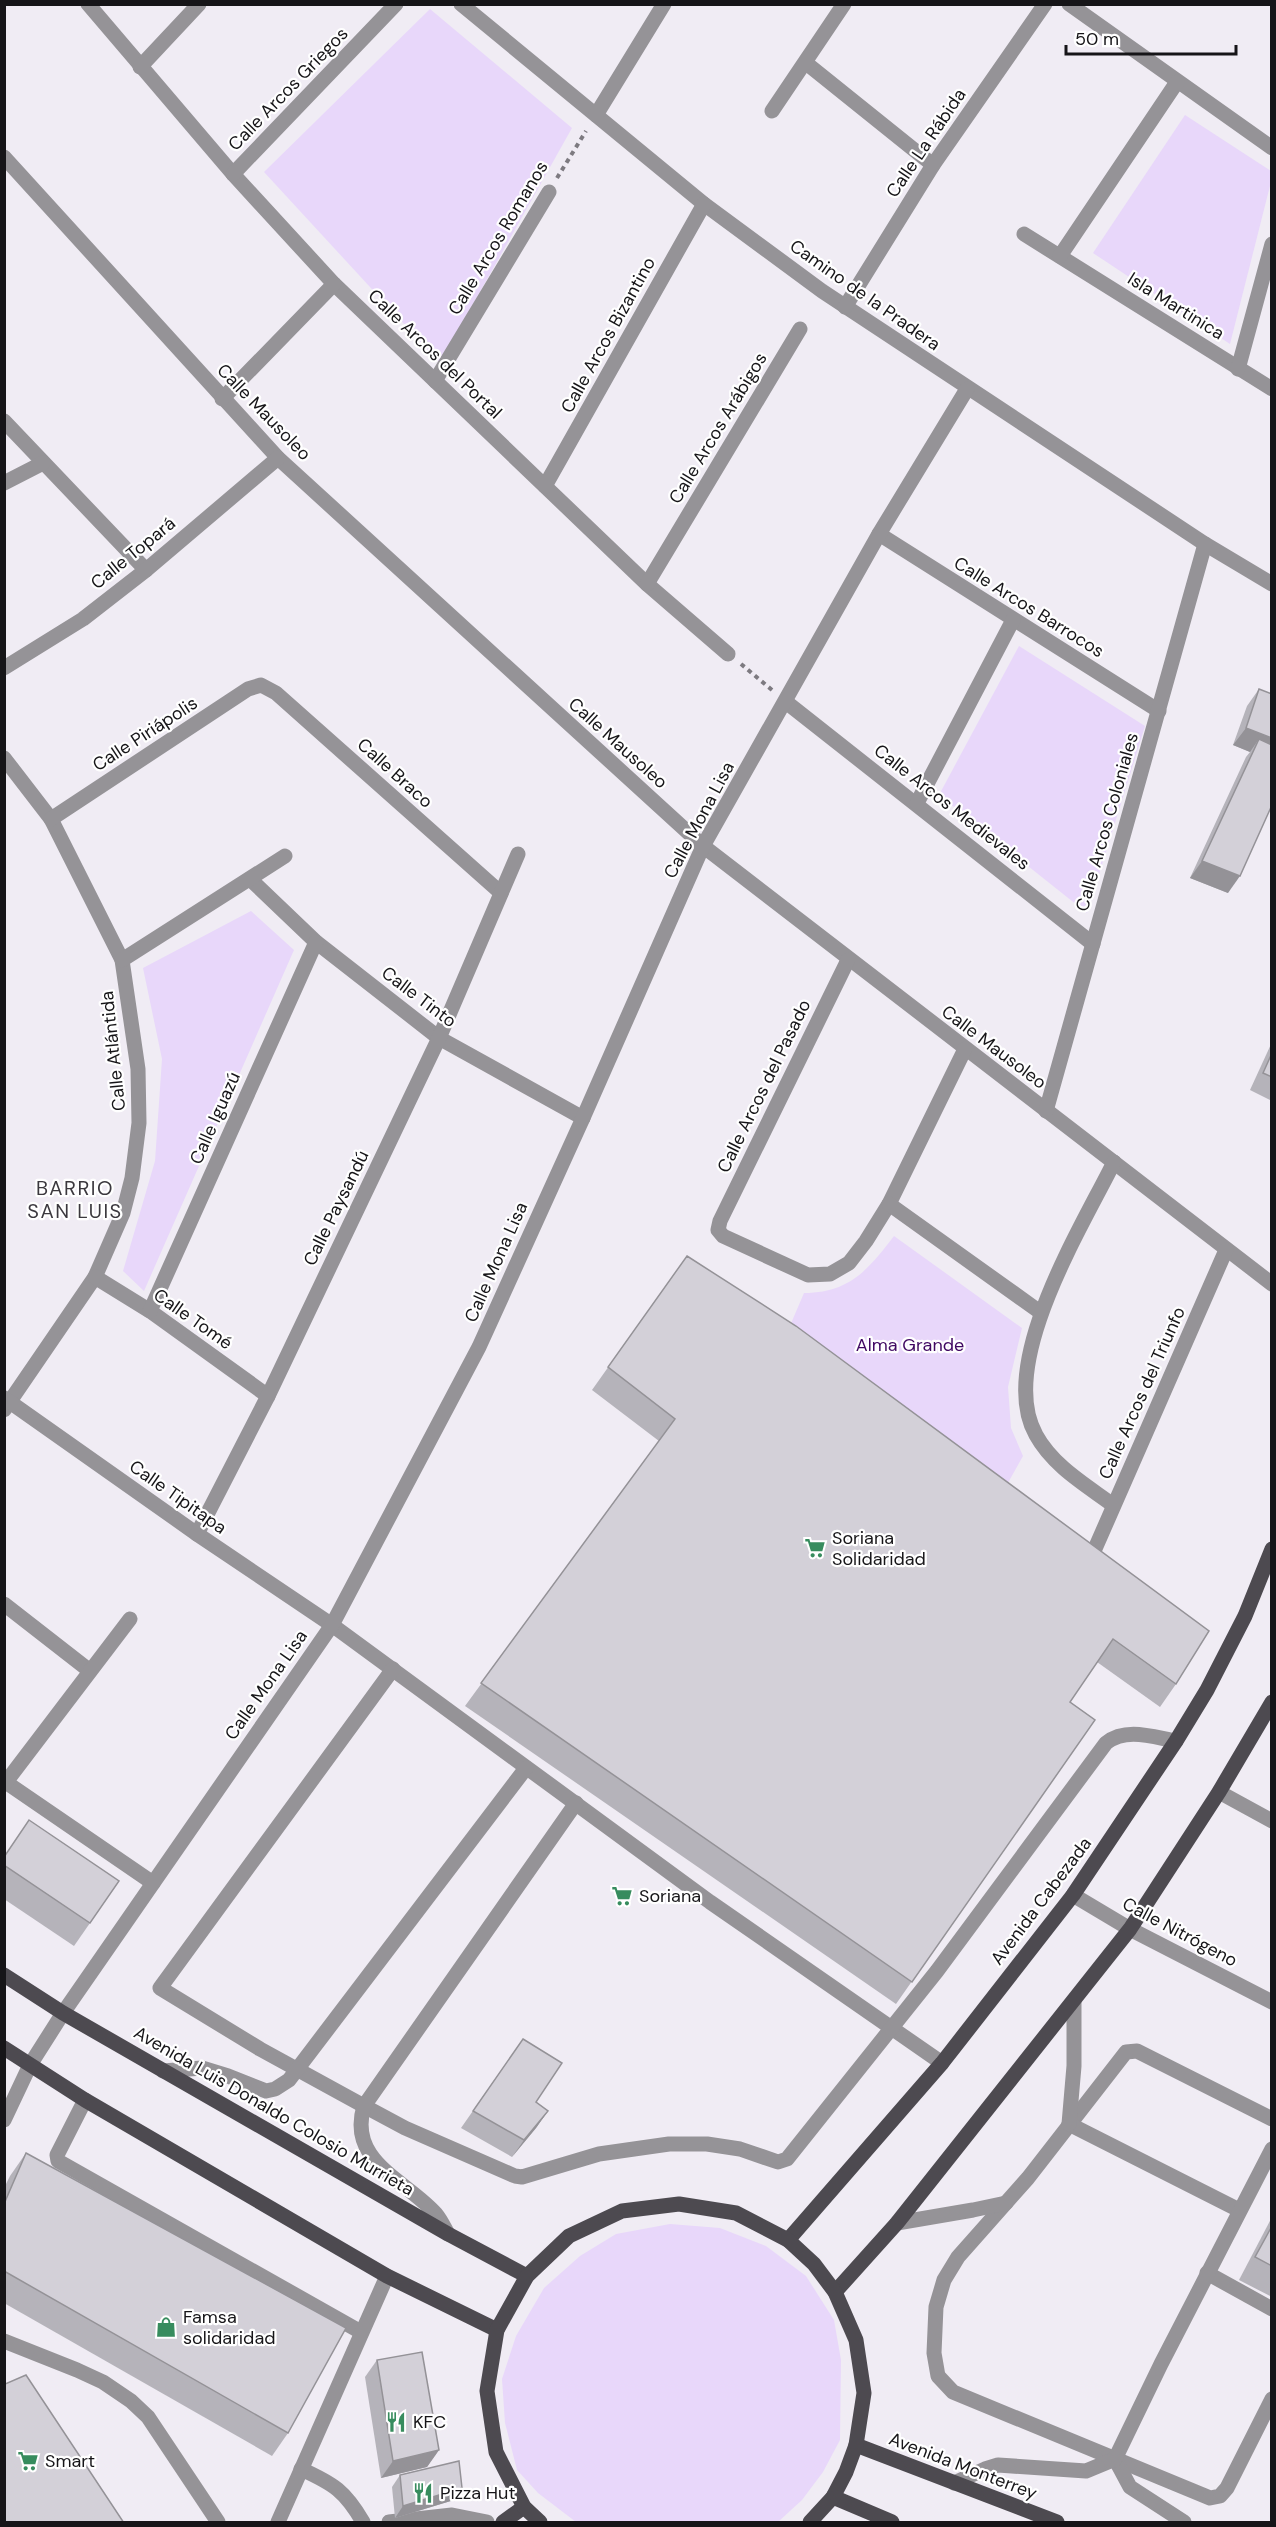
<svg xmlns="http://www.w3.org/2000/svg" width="1276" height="2527" font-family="'DM Sans',sans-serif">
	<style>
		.green { fill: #e8d7fa }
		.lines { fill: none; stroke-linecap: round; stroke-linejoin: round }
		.path { stroke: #7d7a80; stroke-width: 4; stroke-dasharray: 4.5 4.5; stroke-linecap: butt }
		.minor { stroke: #959397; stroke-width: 15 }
		.major { stroke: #4d4a50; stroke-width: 15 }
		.wall { fill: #b5b3ba }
		.shaded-wall { fill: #949297 }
		.building { fill: #d3d0d8; stroke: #949297; stroke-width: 1.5 }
		.labels { text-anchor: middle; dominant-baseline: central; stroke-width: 4.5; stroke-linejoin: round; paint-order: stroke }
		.street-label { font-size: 18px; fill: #161518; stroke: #fff }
		.park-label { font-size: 18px; fill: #3f0761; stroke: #fff }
		.poi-label { font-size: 18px; fill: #161518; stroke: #fff; text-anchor: start }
		.neighbourhood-label { font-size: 20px; letter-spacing: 1.5px; fill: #3b383e; stroke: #fff }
	</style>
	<rect width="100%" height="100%" fill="#f0ecf4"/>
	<g class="green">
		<path d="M430 9 572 128 440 363 264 172Z"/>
		<path d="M1185 115 1271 171V182L1230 344 1093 253Z"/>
		<path d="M1019 646 1145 726 1087 913 939 795Z"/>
		<path d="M251 911 294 950 144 1291 123 1271 155 1161 162 1059 143 968Z"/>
		<path d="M894 1236 1022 1328 1008 1387 1011 1428 1023 1456 996 1504 780 1349 804 1293C849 1293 868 1270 894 1236Z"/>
		<path d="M670 2224 720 2228 766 2246 806 2276 834 2320 841 2360 840 2440 823 2472 802 2500 778 2522H576L538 2493 517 2470 505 2423 502 2379 516 2336 544 2288 580 2256 616 2234Z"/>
	</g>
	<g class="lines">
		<g class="path">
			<path d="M557 178 586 131"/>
			<path d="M741 664 772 690"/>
		</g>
		<g class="minor">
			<path d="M88 4 233 174 334 284 647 584 728 654"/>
			<path d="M461 4 704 204 822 291 1205 544 1272 584"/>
			<path d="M1069 4 1272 148"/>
			<path d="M806 63 933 165"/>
			<path d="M140 67 199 4"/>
			<path d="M772 111 844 4"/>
			<path d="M596 115 664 4"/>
			<path d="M4 157 278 458 703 846 1272 1284"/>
			<path d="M233 174 396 4"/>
			<path d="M1024 234 1272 389"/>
			<path d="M1060 256 1177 82"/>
			<path d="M845 307 933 165 1045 4"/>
			<path d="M1238 369 1272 244"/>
			<path d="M435 381 549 192"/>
			<path d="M222 399 334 284"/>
			<path d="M4 421 146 570"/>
			<path d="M4 483 43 463"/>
			<path d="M545 486 704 204"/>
			<path d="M879 534 1159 711"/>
			<path d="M647 584 800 329"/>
			<path d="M4 668 83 619 146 570 278 458"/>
			<path d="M786 702 1093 944"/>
			<path d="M4 758 51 819 122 960 138 1069 139 1123 132 1178 123 1213 95 1277 4 1410"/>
			<path d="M917 803 1013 620"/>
			<path d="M51 819 248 689 261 685 276 693 501 893"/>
			<path d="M250 879 316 942 439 1038 583 1118"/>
			<path d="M122 960 285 856"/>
			<path d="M848 960 720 1221 718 1230 723 1236 808 1275 830 1274 849 1263 866 1241 889 1204 965 1049"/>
			<path d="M1046 1111 1205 544"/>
			<path d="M889 1204 1040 1312"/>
			<path d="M95 1277 150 1311 268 1396"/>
			<path d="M150 1311 316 942"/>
			<path d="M4 1398 197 1534 332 1625 710 1902 942 2063"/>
			<path d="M1113 1505C1086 1485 1053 1466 1036 1435 996 1364 1082 1227 1114 1162"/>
			<path d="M197 1534 268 1396 439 1038 518 854"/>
			<path d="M1094 1551 1226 1250"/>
			<path d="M4 1604 90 1671"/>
			<path d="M393 1669 160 1988 260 2049 364 2106 405 2128 515 2176 522 2177 599 2154 669 2144H707L740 2149 778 2162 787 2159 937 1971 1106 1743C1126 1727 1153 1737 1176 1741"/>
			<path d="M4 1781 153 1883"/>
			<path d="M6 1782 130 1619"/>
			<path d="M1219 1792 1272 1821"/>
			<path d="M1073 1895 1130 1929 1272 2002"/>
			<path d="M163 2071 202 2068 228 2076 266 2091 275 2089 289 2080 526 1768"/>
			<path d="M85 2100 57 2155 58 2161 361 2332"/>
			<path d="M1272 2119 1137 2051 1126 2052 1028 2178 958 2257 944 2280 936 2307 934 2353 938 2376 953 2392 1210 2498 1220 2496 1227 2488 1272 2399"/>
			<path d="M4 2120 30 2065 63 2013 332 1625 479 1347 583 1118 703 846 879 534 967 389"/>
			<path d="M1069 2124 1239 2210"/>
			<path d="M1069 2124 1074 2066V2001"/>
			<path d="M897 2223 973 2210 1006 2203"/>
			<path d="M448 2234C444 2227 441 2220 436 2214 406 2180 347 2162 364 2106L576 1803"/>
			<path d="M1207 2273 1272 2309"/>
			<path d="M4 2341 77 2370 103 2382 131 2401 148 2417 218 2522"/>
			<path d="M1115 2459 1130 2487 1184 2522"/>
			<path d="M301 2469C334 2484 345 2491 363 2522"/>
			<path d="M954 2483 985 2469 998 2465 1086 2471 1115 2459 1161 2364 1272 2149"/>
			<path d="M278 2522 387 2276"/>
			<path d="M389 2522 452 2515 487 2522"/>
		</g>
		<g class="major">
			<path d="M4 1975 63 2013 448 2234 527 2276"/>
			<path d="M4 2048 85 2100 387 2276 497 2330"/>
			<path d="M788 2240 942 2063 1073 1895 1176 1741 1207 1690 1245 1616 1272 1549"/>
			<path d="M835 2292 897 2223 1130 1929 1219 1792 1272 1702"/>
			<path d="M856 2445 1057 2522"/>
			<path d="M833 2497 892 2522"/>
			<path d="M503 2522 524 2507"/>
			<path d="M540 2522 524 2507 496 2452 487 2391 497 2330 527 2276 569 2236 622 2211 679 2204 736 2213 788 2240 814 2264 835 2292 856 2340 864 2393 856 2445 846 2472 833 2497 810 2522"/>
		</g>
	</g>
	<g class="wall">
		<path d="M1259 689 1272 694 1228 893 1190 878 1246 757 1250 752 1233 745 1247 706Z"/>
		<path d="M1272 1042V1101L1250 1090Z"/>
		<path d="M687 1256 1176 1684 1160 1707 1097 1662 1070 1702 1095 1720 896 2004 465 1706 659 1441 592 1390Z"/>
		<path d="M4 1856 90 1923 74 1946 4 1899Z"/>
		<path d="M523 2039 536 2102 548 2111 536 2128 512 2157 461 2128Z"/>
		<path d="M26 2153 288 2433 272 2456 4 2303V2188L10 2176Z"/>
		<path d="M1272 2217V2297L1239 2280Z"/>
		<path d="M377 2360 439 2450 427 2467 381 2478 365 2377Z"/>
		<path d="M400 2475 462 2488 454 2500 395 2518 392 2487Z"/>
	</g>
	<g class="shaded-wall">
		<path d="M1246 728 1272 738V760L1259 739 1250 752 1233 745Z"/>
		<path d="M1202 861 1240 876 1228 893 1190 878Z"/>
		<path d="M548 2111 536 2128 512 2157 524 2140Z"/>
		<path d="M439 2450 427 2467 381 2478 393 2461Z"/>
		<path d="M462 2488 454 2500 395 2518 403 2506Z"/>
	</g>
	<g class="building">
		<path d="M1259 689 1272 694V738L1246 728Z"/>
		<path d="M1259 739 1272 745V805L1240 876 1202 861Z"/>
		<path d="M1272 1053V1077L1263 1073Z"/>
		<path d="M687 1256 796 1326 1209 1631 1176 1684 1113 1639 1070 1702 1095 1720 912 1982 481 1683 675 1419 608 1367Z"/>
		<path d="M29 1820 119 1881 90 1923 4 1865V1857Z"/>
		<path d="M523 2039 562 2063 536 2102 548 2111 524 2140 473 2111Z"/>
		<path d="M26 2153 346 2328 288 2433 4 2271V2204Z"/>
		<path d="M1272 2226V2266L1255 2257Z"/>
		<path d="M422 2352 439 2450 393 2461 377 2360Z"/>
		<path d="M26 2375 124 2523H4V2386L5 2384Z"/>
		<path d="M459 2461 462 2488 403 2506 400 2475Z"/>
	</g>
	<defs>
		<g id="supermarket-bare" transform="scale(1.62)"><path d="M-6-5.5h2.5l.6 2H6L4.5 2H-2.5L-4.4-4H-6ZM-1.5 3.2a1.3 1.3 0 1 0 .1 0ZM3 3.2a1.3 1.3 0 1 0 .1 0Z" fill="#378c5e" stroke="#fff" stroke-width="2.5" paint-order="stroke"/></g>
		<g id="shop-bare" transform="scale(1.62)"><path d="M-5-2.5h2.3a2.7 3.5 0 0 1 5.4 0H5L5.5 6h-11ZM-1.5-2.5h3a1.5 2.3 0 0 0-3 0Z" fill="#378c5e" stroke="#fff" stroke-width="2.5" paint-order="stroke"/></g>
		<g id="restaurant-bare" transform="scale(1.62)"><path d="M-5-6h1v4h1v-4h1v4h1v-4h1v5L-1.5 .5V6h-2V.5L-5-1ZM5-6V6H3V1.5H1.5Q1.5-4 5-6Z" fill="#378c5e" stroke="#fff" stroke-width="2.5" paint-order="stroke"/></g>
	</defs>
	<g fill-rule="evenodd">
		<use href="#supermarket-bare" x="815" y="1548"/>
		<use href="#supermarket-bare" x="622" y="1896"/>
		<use href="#shop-bare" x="166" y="2327"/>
		<use href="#restaurant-bare" x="396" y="2422"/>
		<use href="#supermarket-bare" x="28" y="2461"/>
		<use href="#restaurant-bare" x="423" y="2493"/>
	</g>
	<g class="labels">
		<g class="street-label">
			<text transform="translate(288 89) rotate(-46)">Calle Arcos Griegos</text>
			<text transform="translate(926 143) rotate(-56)">Calle La Rábida</text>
			<text transform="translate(498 238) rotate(-59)">Calle Arcos Romanos</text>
			<text transform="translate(865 295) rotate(35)">Camino de la Pradera</text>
			<text transform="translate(1176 306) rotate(32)">Isla Martinica</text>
			<text transform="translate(608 335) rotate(-61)">Calle Arcos Bizantino</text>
			<text transform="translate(435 354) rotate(44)">Calle Arcos del Portal</text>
			<text transform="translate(264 412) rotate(46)">Calle Mausoleo</text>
			<text transform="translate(718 428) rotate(-59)">Calle Arcos Arábigos</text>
			<text transform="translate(133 553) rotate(-39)">Calle Topará</text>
			<text transform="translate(1029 607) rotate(32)">Calle Arcos Barrocos</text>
			<text transform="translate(145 734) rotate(-33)">Calle Piriápolis</text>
			<text transform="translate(618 743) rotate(42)">Calle Mausoleo</text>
			<text transform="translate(395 773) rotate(42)">Calle Braco</text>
			<text transform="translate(952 807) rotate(38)">Calle Arcos Medievales</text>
			<text transform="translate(699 820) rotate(-62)">Calle Mona Lisa</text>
			<text transform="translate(1107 822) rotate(-74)">Calle Arcos Coloniales</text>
			<text transform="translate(419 997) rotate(37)">Calle Tinto</text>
			<text transform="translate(994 1047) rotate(37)">Calle Mausoleo</text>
			<text transform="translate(113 1051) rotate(-96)">Calle Atlántida</text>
			<text transform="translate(764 1086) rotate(-64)">Calle Arcos del Pasado</text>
			<text transform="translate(215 1118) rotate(-66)">Calle Iguazú</text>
			<text transform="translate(336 1208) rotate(-64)">Calle Paysandú</text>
			<text transform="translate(496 1262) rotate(-66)">Calle Mona Lisa</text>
			<text transform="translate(193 1319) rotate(35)">Calle Tomé</text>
			<text transform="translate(1142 1393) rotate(-66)">Calle Arcos del Triunfo</text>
			<text transform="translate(178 1497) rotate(35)">Calle Tipitapa</text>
			<text transform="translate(266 1685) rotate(-55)">Calle Mona Lisa</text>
			<text transform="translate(1041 1901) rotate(-53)">Avenida Cabezada</text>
			<text transform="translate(1180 1932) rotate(28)">Calle Nitrógeno</text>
			<text transform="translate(274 2111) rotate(30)">Avenida Luis Donaldo Colosio Murrieta</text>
			<text transform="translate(963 2466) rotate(21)">Avenida Monterrey</text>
		</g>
		<g class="park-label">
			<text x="910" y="1345">Alma Grande</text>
		</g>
		<g class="poi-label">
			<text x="832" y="1538">Soriana<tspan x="832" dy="21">Solidaridad</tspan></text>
			<text x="639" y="1896">Soriana</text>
			<text x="183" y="2317">Famsa<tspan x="183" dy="21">solidaridad</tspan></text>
			<text x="413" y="2422">KFC</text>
			<text x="45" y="2461">Smart</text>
			<text x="440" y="2493">Pizza Hut</text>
		</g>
		<g class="neighbourhood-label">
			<text x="75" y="1188">BARRIO<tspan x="75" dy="23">SAN LUIS</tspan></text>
		</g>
	</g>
	<rect width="1276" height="2527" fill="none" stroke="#161518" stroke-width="12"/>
	<path d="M1066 45v9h170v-9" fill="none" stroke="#161518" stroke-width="3"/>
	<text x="1075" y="45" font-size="18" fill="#161518" stroke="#ffffff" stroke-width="4.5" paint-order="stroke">50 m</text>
</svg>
